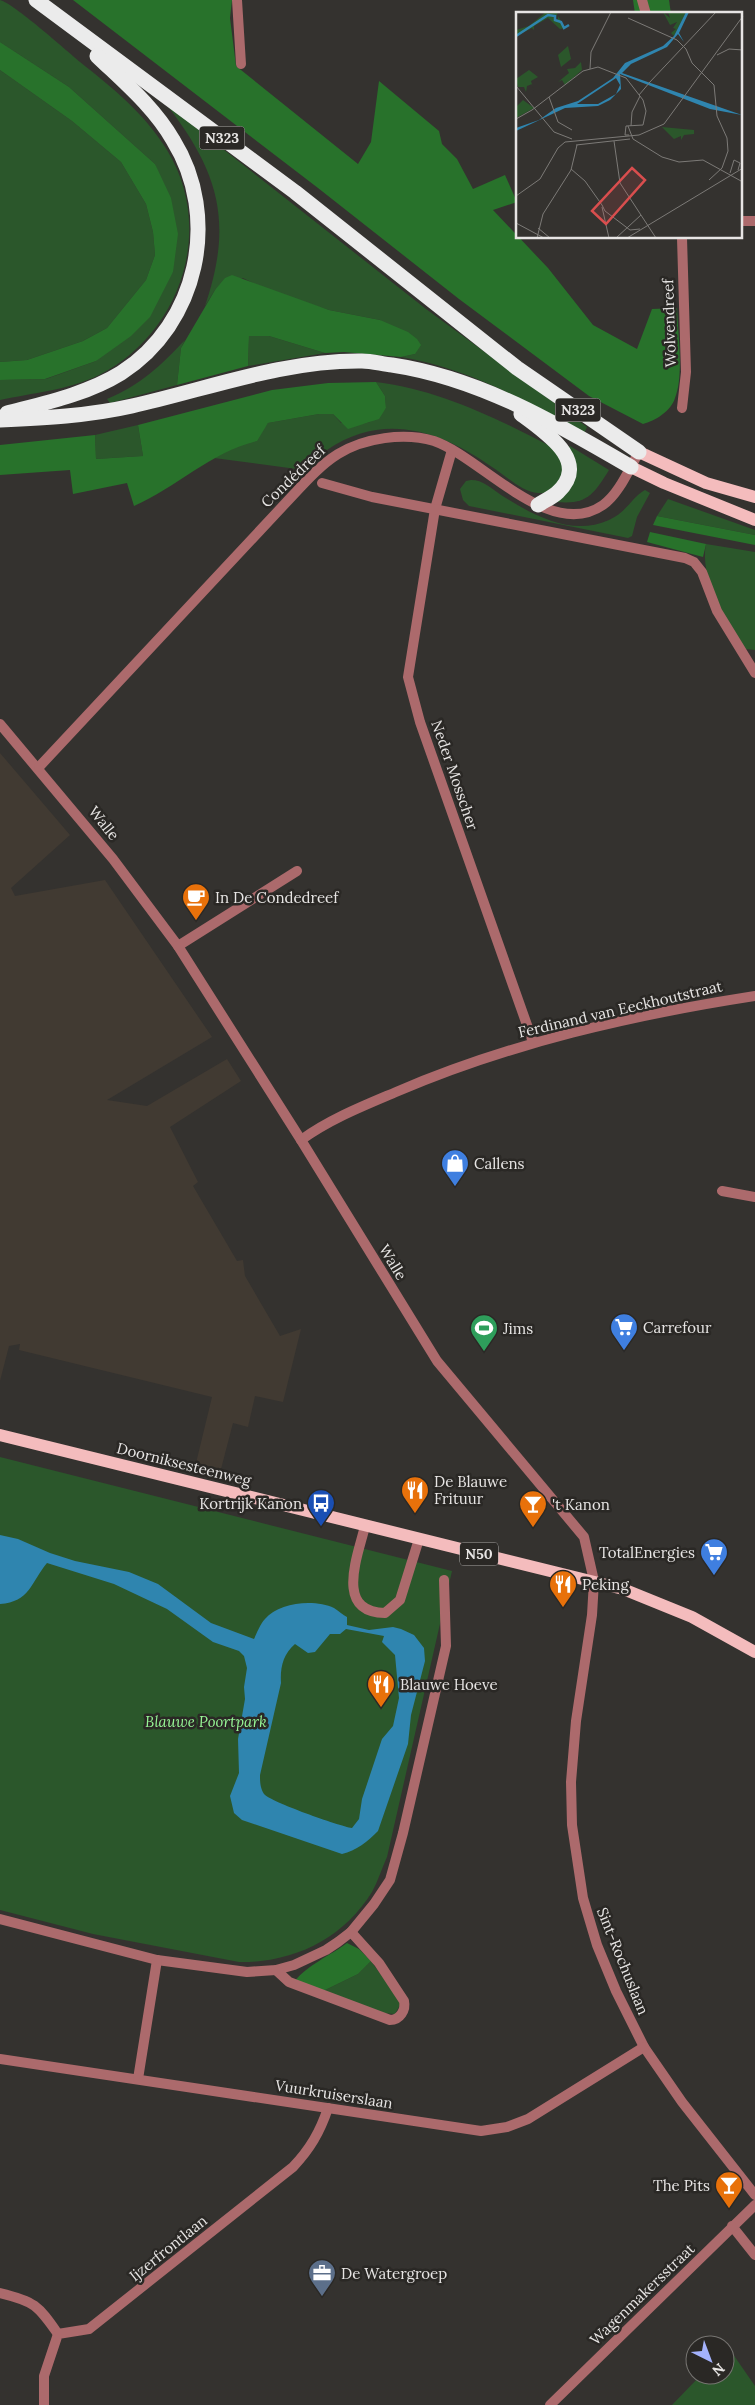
<svg xmlns="http://www.w3.org/2000/svg" width="755" height="2405" font-family="Lora,serif">
	<style>
		.built { fill: #413a32 }
		.green { fill: #2b572b }
		.forest { fill: #28722b }
		.water { fill: #2f85af; fill-rule: evenodd }
		.lines { fill: none; stroke-linecap: round; stroke-linejoin: round }
		.minor { stroke: #ac6a6c; stroke-width: 10 }
		.primary { stroke: #f4bcbd; stroke-width: 12 }
		.motorway { stroke: #ebebeb; stroke-width: 15 }
		.labels { text-anchor: middle; dominant-baseline: central; stroke-width: 5; stroke-linejoin: round; paint-order: stroke }
		.shield { fill: #2a2825; stroke: #aeacab; stroke-width: 1 }
		.shield-label { font-size: 14px; font-weight: bold; fill: #e7e5e4 }
		.street-label { font-size: 15px; fill: #e7e5e4; stroke: #2a2825 }
		.poi-label { font-size: 15px; fill: #e7e5e4; stroke: #2a2825; text-anchor: start }
		.park-label { font-size: 15px; font-style: italic; fill: #96f595; stroke: #2a2825 }
		.inset-river { fill: none; stroke: #2f85af; stroke-width: 2.5 }
		.inset-road { fill: none; stroke: #7c7a77; stroke-width: 1 }
		.view { fill: #d94e4e; fill-opacity: 0.15; stroke: #d94e4e; stroke-width: 2.5 }
		.inset-edge { fill: none; stroke: #e7e5e4; stroke-width: 2.5 }
	</style>
	<rect width="100%" height="100%" fill="#34322f"/>
	<path class="built" d="M0 753 70 835 11 888 15 896 105 880 212 1037 107 1100 147 1106 227 1059 241 1081 170 1127 198 1182 193 1186 237 1261 243 1260 245 1276 280 1336 301 1329 283 1402 255 1396 248 1427 233 1423 221 1469 196 1463 212 1397 19 1350 20 1344 9 1346 0 1381Z"/>
	<g class="green">
		<path d="M0 0C13 3 66 50 80 62 113 88 145 114 167 150 216 230 180 334 99 375 69 390 32 393 0 400V380L46 379 96 361 173 272 155 164 69 87 0 42Z"/>
		<path d="M0 70 72 121 121 162 146 204 153 232 155 255 146 280 107 328 83 341 27 360 0 362Z"/>
		<path d="M167 105 426 309 587 427 584 434C526 400 467 368 401 357L415 354 380 320 329 310 269 291 243 278 215 290 205 306C233 223 220 174 167 105Z"/>
		<path d="M256 335 269 336 325 353 248 366 249 336Z"/>
		<path d="M185 340 181 348 177 385 110 403 107 399C141 385 160 366 185 340Z"/>
		<path d="M376 382C440 390 496 418 552 447L558 451 564 470C558 481 554 494 538 493 522 492 505 475 492 467 441 431 384 411 327 450 319 456 311 464 304 470L214 458C232 448 256 440 268 423L319 414H333L341 423C363 424 372 427 386 408L385 396Z"/>
		<path d="M138 425 143 456 96 459 95 435Z"/>
		<path d="M570 446 609 470C594 494 587 505 557 502L568 448Z"/>
		<path d="M471 480C483 480 491 488 501 495 533 515 571 537 609 520 627 512 631 498 645 490L650 493 637 517 632 536 628 538 469 506 463 500 460 489 466 481Z"/>
		<path d="M668 499 755 530V535L657 516Z"/>
		<path d="M706 544 755 552V650L746 649C726 624 699 576 706 544Z"/>
		<path d="M0 1457 452 1571 387 1857C382 1868 378 1881 372 1892 343 1939 293 1963 239 1962L93 1934 0 1910Z"/>
		<path d="M371 1961 399 2000 401 2003 395 2014 382 2013 323 1991 358 1974Z"/>
		<path d="M728 2347 755 2386V2405H672L701 2375H725V2350Z"/>
	</g>
	<g class="forest">
		<path d="M73 0H232L230 18 236 66 358 164 371 142 379 81 439 131 442 144 457 159 473 189 505 175 517 202 493 210 548 268 593 325 637 349 652 309 677 308C678 334 684 375 675 398 671 411 655 421 643 424L589 396 459 299 318 188Z"/>
		<path d="M633 0H669L671 14H635Z"/>
		<path d="M0 42 69 87 155 164 171 198 178 234 173 272 150 317 131 336 96 361 45 379 0 380V362L27 360 83 341 107 328 146 280 155 255 153 232 146 204 121 162 72 121 0 70Z"/>
		<path d="M232 275 329 310 380 320 408 332 417 339 421 345 415 354 401 357 344 352 325 353 269 336H249L248 366 177 385 181 348 215 290 225 278Z"/>
		<path d="M376 382 385 396 386 408 379 419 348 429 333 414H319L268 423 257 441C211 452 177 487 134 506L127 483 73 494 70 470 0 475V445L95 435 96 459 143 456 138 425 272 390 328 383Z"/>
		<path d="M657 516 755 535V545L653 525Z"/>
		<path d="M650 532 706 544 703 557 647 542Z"/>
		<path d="M347 1943 359 1949 371 1961 358 1974 323 1991 295 1981C306 1966 331 1955 347 1943Z"/>
	</g>
	<path class="water" d="M0 1535 18 1539 50 1553 75 1561 129 1572 158 1584 211 1623 254 1639C257 1633 260 1624 265 1619 279 1602 315 1599 334 1608 339 1611 343 1615 347 1617V1625L369 1630 393 1627 401 1629 414 1635 424 1648 425 1661 411 1715 408 1744 378 1831C368 1841 356 1851 342 1854L242 1820 234 1813 230 1796 239 1773 238 1739 245 1699 244 1687 247 1668 244 1656 239 1651 213 1642 167 1609 114 1584 47 1563C31 1582 30 1602 0 1604ZM346 1629 384 1636 382 1642 395 1655 399 1698 393 1726 382 1739 362 1799 359 1819 352 1828C339 1826 271 1802 264 1794 260 1788 260 1781 260 1775L281 1683C280 1668 283 1654 295 1644L308 1653 315 1652 330 1634H340Z"/>
	<g class="lines">
		<g class="minor">
			<path d="M237 0 241 64"/>
			<path d="M642 0 646 14"/>
			<path d="M741 221H755"/>
			<path d="M682 238 686 372 682 408"/>
			<path d="M452 450 435 509 408 677 420 722 533 1042"/>
			<path d="M322 483 372 497 685 558 694 562 702 572 717 611 755 673"/>
			<path d="M0 724 113 859 178 946 301 1140 437 1361 584 1537 594 1581 592 1615 576 1721 571 1782 572 1825 583 1898 597 1945 616 1991 644 2047 682 2102 755 2195"/>
			<path d="M39 767 295 493C308 479 322 464 338 454 364 438 404 432 434 441 481 457 550 542 603 505 619 494 629 469 639 452"/>
			<path d="M178 946 297 871"/>
			<path d="M301 1140C330 1119 363 1106 396 1092 510 1043 632 1015 755 996"/>
			<path d="M722 1191 755 1197"/>
			<path d="M365 1526C358 1556 334 1612 385 1613L400 1600 419 1539"/>
			<path d="M0 1919 157 1960 247 1972 276 1970 294 1965 326 1950 338 1942 351 1932 374 1904 390 1880 403 1833 446 1646 444 1580"/>
			<path d="M276 1970 289 1982 390 2020C400 2020 406 2010 404 2001L379 1963 351 1932"/>
			<path d="M0 2059 481 2131 507 2127 528 2119 644 2047"/>
			<path d="M138 2079 157 1960"/>
			<path d="M732 2226 755 2255"/>
			<path d="M0 2293C34 2301 38 2305 58 2334"/>
			<path d="M44 2405V2376L58 2334 89 2329 293 2167C310 2149 320 2132 328 2108"/>
			<path d="M550 2405 755 2205"/>
		</g>
		<g class="primary">
			<path d="M639 452 706 483 755 497"/>
			<path d="M631 467 664 483 755 520"/>
			<path d="M0 1435 623 1589 692 1617 755 1652"/>
		</g>
		<g class="motorway">
			<path d="M36 0 295 192 517 368 639 452"/>
			<path d="M7 413C45 403 87 394 121 373 198 324 221 217 173 140 154 107 124 82 97 56"/>
			<path d="M521 414C544 432 591 460 558 492 553 497 544 501 538 505"/>
			<path d="M0 420C44 418 88 416 132 406 208 389 283 360 362 361 372 361 382 364 392 365 479 378 556 423 631 467"/>
		</g>
	</g>
	<defs>
		<g id="cafe-pin" transform="scale(1.4375)"><path d="M0 17L-7.5 6A9.5 9.5 0 1 1 7.5 6Z" fill="#e8710a" stroke="#2a2825"/><path d="M-5.5-4.5H6V0H3Q3 3.5 0 3.5H-2.5Q-5.5 3.5-5.5 0ZM3-3.2v2h1.7v-2ZM-6 4.5H4V6H-6Z" fill="#fff"/></g>
		<g id="shop-pin" transform="scale(1.4375)"><path d="M0 17L-7.5 6A9.5 9.5 0 1 1 7.5 6Z" fill="#3f7fe0" stroke="#2a2825"/><path d="M-5-2.5h2.3a2.7 3.5 0 0 1 5.4 0H5L5.5 6h-11ZM-1.5-2.5h3a1.5 2.3 0 0 0-3 0Z" fill="#fff"/></g>
		<g id="supermarket-pin" transform="scale(1.4375)"><path d="M0 17L-7.5 6A9.5 9.5 0 1 1 7.5 6Z" fill="#3f7fe0" stroke="#2a2825"/><path d="M-6-5.5h2.5l.6 2H6L4.5 2H-2.5L-4.4-4H-6ZM-1.5 3.2a1.3 1.3 0 1 0 .1 0ZM3 3.2a1.3 1.3 0 1 0 .1 0Z" fill="#fff"/></g>
		<g id="stadium-pin" transform="scale(1.4375)"><path d="M0 17L-7.5 6A9.5 9.5 0 1 1 7.5 6Z" fill="#2e9e5b" stroke="#2a2825"/><path d="M0-5a6.5 5 0 1 0 0 10a6.5 5 0 1 0 0-10ZM-3.5-1.8h7v3.6h-7Z" fill="#fff"/></g>
		<g id="restaurant-pin" transform="scale(1.4375)"><path d="M0 17L-7.5 6A9.5 9.5 0 1 1 7.5 6Z" fill="#e8710a" stroke="#2a2825"/><path d="M-5-6h1v4h1v-4h1v4h1v-4h1v5L-1.5 .5V6h-2V.5L-5-1ZM5-6V6H3V1.5H1.5Q1.5-4 5-6Z" fill="#fff"/></g>
		<g id="bus-pin" transform="scale(1.4375)"><path d="M0 17L-7.5 6A9.5 9.5 0 1 1 7.5 6Z" fill="#1a4fb4" stroke="#2a2825"/><path d="M-5-6H5V4H4V6H2V4H-2V6H-4V4H-5ZM-3.5-4V0h7V-4ZM-3.5 1.2v1.5H-2V1.2ZM2 1.2v1.5H3.5V1.2Z" fill="#fff"/></g>
		<g id="bar-pin" transform="scale(1.4375)"><path d="M0 17L-7.5 6A9.5 9.5 0 1 1 7.5 6Z" fill="#e8710a" stroke="#2a2825"/><path d="M-6-5H6L.8 .8V4.5H3.5V6h-7V4.5H-.8V.8Z" fill="#fff"/></g>
		<g id="office-pin" transform="scale(1.4375)"><path d="M0 17L-7.5 6A9.5 9.5 0 1 1 7.5 6Z" fill="#5c6f8a" stroke="#2a2825"/><path d="M-6-3h4V-5.5h4V-3h4V5H-6ZM-1-4.5V-3h2v-1.5ZM-6 0V1H6V0Z" fill="#fff"/></g>
	</defs>
	<g fill-rule="evenodd">
		<use href="#cafe-pin" x="196" y="897"/>
		<use href="#shop-pin" x="455" y="1163"/>
		<use href="#supermarket-pin" x="624" y="1327"/>
		<use href="#stadium-pin" x="484" y="1328"/>
		<use href="#restaurant-pin" x="415" y="1490"/>
		<use href="#bus-pin" x="321" y="1503"/>
		<use href="#bar-pin" x="533" y="1504"/>
		<use href="#supermarket-pin" x="714" y="1552"/>
		<use href="#restaurant-pin" x="563" y="1584"/>
		<use href="#restaurant-pin" x="381" y="1684"/>
		<use href="#bar-pin" x="729" y="2185"/>
		<use href="#office-pin" x="322" y="2273"/>
	</g>
	<g class="labels">
		<g class="shield">
			<rect x="199.5" y="126.5" width="45" height="23" rx="4"/>
			<rect x="555.5" y="398.5" width="45" height="23" rx="4"/>
			<rect x="460" y="1542.5" width="38" height="23" rx="4"/>
		</g>
		<g class="shield-label">
			<text x="222" y="138">N323</text>
			<text x="578" y="410">N323</text>
			<text x="479" y="1554">N50</text>
		</g>
		<g class="street-label">
			<text transform="translate(669 323) rotate(-92)">Wolvendreef</text>
			<text transform="translate(293 476) rotate(-44)">Condédreef</text>
			<text transform="translate(455 775) rotate(71)">Neder Mosscher</text>
			<text transform="translate(104 823) rotate(51)">Walle</text>
			<text transform="translate(620 1009) rotate(-13)">Ferdinand van Eeckhoutstraat</text>
			<text transform="translate(393 1262) rotate(59)">Walle</text>
			<text transform="translate(184 1464) rotate(14)">Doorniksesteenweg</text>
			<text transform="translate(623 1961) rotate(68)">Sint-Rochuslaan</text>
			<text transform="translate(334 2094) rotate(9)">Vuurkruiserslaan</text>
			<text transform="translate(168 2248) rotate(-39)">Ijzerfrontlaan</text>
			<text transform="translate(642 2294) rotate(-44)">Wagenmakersstraat</text>
		</g>
		<g class="poi-label">
			<text x="215" y="897">In De Condedreef</text>
			<text x="474" y="1163">Callens</text>
			<text x="643" y="1327">Carrefour</text>
			<text x="503" y="1328">Jims</text>
			<text x="434" y="1481">De Blauwe<tspan x="434" dy="17">Frituur</tspan></text>
			<text x="302" y="1503" text-anchor="end">Kortrijk Kanon</text>
			<text x="552" y="1504">'t Kanon</text>
			<text x="695" y="1552" text-anchor="end">TotalEnergies</text>
			<text x="582" y="1584">Peking</text>
			<text x="400" y="1684">Blauwe Hoeve</text>
			<text x="710" y="2185" text-anchor="end">The Pits</text>
			<text x="341" y="2273">De Watergroep</text>
		</g>
		<g class="park-label">
			<text x="206" y="1721">Blauwe Poortpark</text>
		</g>
	</g>
	<g transform="translate(516 12)">
		<rect width="226" height="226" fill="#34322f"/>
		<path d="M30 0H42L39 8H42V4L49 16 44 17 32 6 18 14V18L16 16 0 24V18L13 14ZM147 0 154 6 152 0H170L158 24 155 21 160 17 157 16 161 10 154 13ZM52 34 55 47 45 55 42 43ZM65 50 66 58 49 73 46 68 42 70 53 61 51 57 59 56ZM13 58 22 65 15 69 18 79 16 72 11 74 10 80 8 75H2L0 67ZM7 88 18 96 0 106V95ZM146 115 178 118V122L168 123 165 128V124L158 127Z" fill="#2b572b"/>
		<path d="M170 0H173L163 21 168 30 162 22 151 35 115 52 106 61 226 103 194 97 104 62 105 77 94 88 82 94 49 96 0 119V116L23 108 40 96 62 89 97 66 109 51 147 34 158 24ZM100 66 104 73 100 82 82 92H61Z" fill="#2f85af" fill-rule="evenodd"/>
		<path class="inset-river" d="M0 24 32 3 39 4V8L45 10 48 16 53 13"/>
		<path class="inset-road" d="M112 6 161 28 170 37 176 51 198 73 201 104 211 126 212 139 206 156 193 168M201 43 213 37 227 38M74 57 75 40 95 0M110 66 127 88 130 99 127 113 110 114 109 123H113M133 71 200 0M0 74 38 120 56 127M123 83 134 70M33 85 42 110 56 118M0 107 16 98 67 59 82 55 110 66M112 114 117 127 146 145 163 150 187 148 225 169M115 114 116 100 124 84M98 129 104 171 140 226M60 133 114 127M55 157 69 169 86 193M214 161 218 148 224 151 222 158M0 184 24 167 42 136 49 130 123 123 148 112 227 4M86 193 89 199 114 218 124 217M86 195 93 226M0 211 28 226M22 216 34 226M21 226 27 202 55 158 61 133M100 226 125 203M111 226 227 156"/>
		<path class="view" d="M116 156 129 168 90 212 76 199Z"/>
		<rect width="226" height="226" class="inset-edge"/>
	</g>
	<g transform="translate(710 2360) rotate(138)"><circle r="24" fill="#2a2825" stroke="#767471"/>
	<path d="M0-4L9 19L0 12L-9 19Z" fill="#a4b2fc"/>
	<text y="-8" font-size="14" font-weight="bold" text-anchor="middle" fill="#e7e5e4">N</text>
	</g>
</svg>
